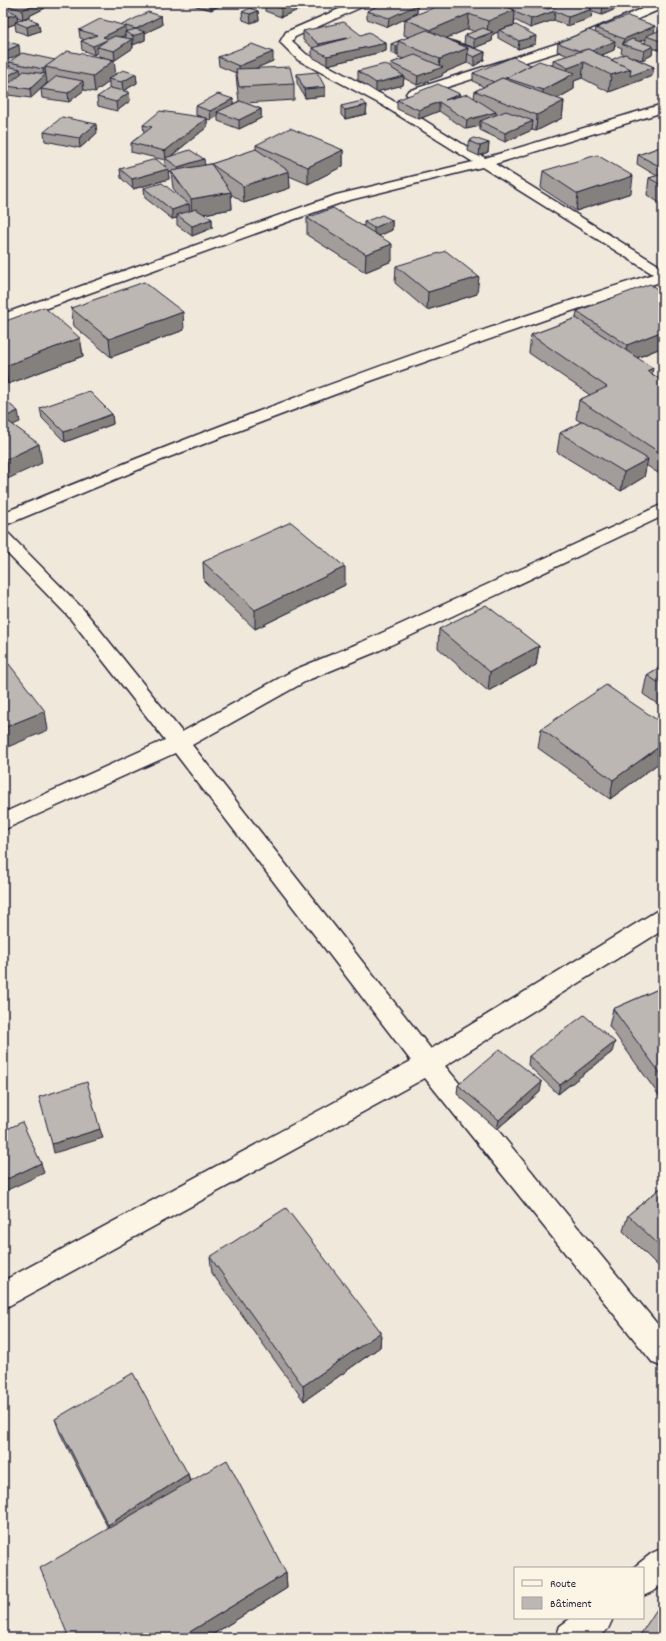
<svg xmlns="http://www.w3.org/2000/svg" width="666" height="1641" font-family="Dekko,sans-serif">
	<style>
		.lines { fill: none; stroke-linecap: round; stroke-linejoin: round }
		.minor-casing { stroke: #22223b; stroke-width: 3 }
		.minor { fill: #fcf5e5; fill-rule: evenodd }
		.wall { fill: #a29d9a; stroke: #22223b; fill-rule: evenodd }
		.shaded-wall { fill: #84807d; stroke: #22223b }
		.building { fill: #bcb7b3; stroke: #22223b }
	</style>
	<rect width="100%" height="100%" fill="#efe8db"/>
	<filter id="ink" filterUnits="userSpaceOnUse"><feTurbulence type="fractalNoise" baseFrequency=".025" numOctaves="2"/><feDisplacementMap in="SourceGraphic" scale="8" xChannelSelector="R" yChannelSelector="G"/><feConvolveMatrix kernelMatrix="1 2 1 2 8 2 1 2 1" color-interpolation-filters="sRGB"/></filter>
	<g filter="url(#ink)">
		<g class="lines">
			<g class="minor-casing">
				<g id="minor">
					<path d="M353 3H368L366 5 295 37 292 41 306 54 390 99 485 158 663 104V112L495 164 663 268V281L547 319 365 383 164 459 3 526V513C216 424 433 344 653 274L482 167 346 201 3 324V314L336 195 473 162 382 105 298 60 280 42 286 32Z"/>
					<path d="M656 3H663V8L573 47 416 97 412 98 406 94 408 91 565 41Z"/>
					<path d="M663 504V516L376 652 308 680 192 745 431 1049 655 912 663 909V930L445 1066 663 1331V1367L653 1363 425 1078 3 1309V1281L411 1061 175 753 3 830V813L165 740 69 617 3 549V532L9 534 83 609 182 732 294 670 362 642Z"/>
					<path d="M663 1548V1584L654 1591 643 1596V1568H633L652 1553Z"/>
					<path d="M571 1618H613L608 1629 598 1638H556L560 1626Z"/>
				</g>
			</g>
			<use href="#minor" class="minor"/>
		</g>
		<g class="wall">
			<path d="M3 3 45 8 23 19 17 17 18 21 38 22 40 31 28 35 16 31 15 24 3 28Z"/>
			<path d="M185 3H225L211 10Z"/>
			<path d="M265 3H302L303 8 281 17 265 11Z"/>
			<path d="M376 3H423L417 5V13L388 27 367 19V11L381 4Z"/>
			<path d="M432 3H513V5L548 9 565 3H629L602 15 592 12 591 18 567 26 554 20 530 28 515 20 514 25 535 44 518 49 498 38V32L493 34 492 41 474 48 485 52 484 60 474 66 467 63 443 73 442 76 417 85 404 78 403 85 376 92 358 80V71L391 68V63L404 59 398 57V54L396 55 391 53V44L409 37 404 35 405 19 432 9ZM468 29 475 32 465 35 464 44 472 47 446 38Z"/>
			<path d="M258 11 259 20 251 23 243 20 242 12Z"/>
			<path d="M161 16 162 25 145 33V40L133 45 132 44 133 48 115 60 98 56 97 53 94 55 82 50 81 41 85 40 80 38 79 30 122 25ZM125 35 126 38 121 37Z"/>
			<path d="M596 28 655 33 663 29V52L653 48 652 55 642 60 629 56 654 67 652 76 609 92 582 78 574 81V89L557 99 564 101 562 118 536 131 532 130 505 142 480 130V126L466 129 439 111 419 119 397 109V100L460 94 459 96 474 98 475 91 484 87 473 81V73L531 65H553V60L568 56 557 51 558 43 595 33ZM646 39 645 43 639 41ZM615 45 622 48 621 53 625 55 611 60 602 55 614 50Z"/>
			<path d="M303 31 361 35 386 43V51L327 65 312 57V48H313L303 40Z"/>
			<path d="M218 57 273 61 256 68 294 84V100L245 103 261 109V118L239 129 218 121V116L211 120 207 119V127L170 157 204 165 211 164 256 150V145L343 150V166L308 184 289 176 290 188 244 203 231 194 232 209 204 214 212 219V228L192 236 177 225V218L172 219 145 198 144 188 178 195 173 188 171 172 168 169 169 179 133 189 121 178 120 169 165 167V160L131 152V143L144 132 143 125 202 117 196 115V106L233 99V104L239 101 237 85 236 73 219 66Z"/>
			<path d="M9 62 116 74H136L137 83 123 91 129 92 130 101 117 111 98 106 97 97 112 88H109V82L95 92 84 90 69 102 42 98 41 89 49 83H47L31 98 8 95 6 86 3 85V65L9 66Z"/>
			<path d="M297 74 325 96 305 98 297 83Z"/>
			<path d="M367 105 366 114 345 119 341 115V106Z"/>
			<path d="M44 132 97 133 80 148 45 141Z"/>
			<path d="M469 141 489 143 488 152 479 156 468 151Z"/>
			<path d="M663 146V205L647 195 649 178 657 176 637 164 638 155Z"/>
			<path d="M543 171 631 193 576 211 541 188Z"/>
			<path d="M307 218 364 226V222L392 220V230L379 236 392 261 365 272 307 235Z"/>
			<path d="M396 266 477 294 427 310 395 283Z"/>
			<path d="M663 293V347L637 358 652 374 663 381V470L658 473 646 465 644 477 621 491 557 452 560 433 581 422 576 419 579 400 590 395 529 353 531 335 576 318 577 311Z"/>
			<path d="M71 308 184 330 111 357 74 326Z"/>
			<path d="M3 322 80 338 83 356 8 384 3 379Z"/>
			<path d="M40 408 112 414 113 424 65 442 42 418Z"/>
			<path d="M203 562 345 585 255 629 204 581Z"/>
			<path d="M439 629 539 646 536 665 488 691 438 648Z"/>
			<path d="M663 665V708L643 694 647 675Z"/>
			<path d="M663 724V760L610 799 538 748 541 729Z"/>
			<path d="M663 987V1101L609 1026 613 1009Z"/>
			<path d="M612 1052 558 1094 528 1065 529 1056Z"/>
			<path d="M458 1085 540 1092 497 1129 457 1094Z"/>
			<path d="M663 1186V1271L623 1231 628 1215Z"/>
			<path d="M210 1257 381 1332 380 1347 304 1401 212 1273Z"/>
			<path d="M55 1419 188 1474 190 1481 286 1573 287 1588 207 1638H69L108 1528 60 1433Z"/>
		</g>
		<g class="shaded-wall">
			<path d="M37 3H45V8L23 19 22 10Z"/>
			<path d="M211 3H225L211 10Z"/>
			<path d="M295 3H302L303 8 281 17V8Z"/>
			<path d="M406 3H423L417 5V13L388 27 389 18Z"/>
			<path d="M512 3H513L512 10H515L514 25 499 30 498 32 493 34 492 41 474 48V39L487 35 488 21 506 7Z"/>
			<path d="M603 3H629L602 15Z"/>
			<path d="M592 9 591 18 567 26 568 17Z"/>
			<path d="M258 11 259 20 251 23 250 14Z"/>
			<path d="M555 11 554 20 530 28 531 19Z"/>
			<path d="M17 14 18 23 15 22V24L3 28V18Z"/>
			<path d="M469 14 468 29 430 45 431 30Z"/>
			<path d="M161 16 162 25 145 33V40L133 45V36L136 29Z"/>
			<path d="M38 22 40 31 28 35 27 27Z"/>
			<path d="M126 26V33L125 32V35L107 44 97 47V53L94 55 93 46 103 37Z"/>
			<path d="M655 26 654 35 646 36V39L627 46 623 45 624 39Z"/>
			<path d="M536 36 535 44 518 49 519 41Z"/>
			<path d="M352 37V45L319 52V44Z"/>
			<path d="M132 39 133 48 115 60 114 51Z"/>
			<path d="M615 41 614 50 585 62 586 53Z"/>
			<path d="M386 43V51L327 65V56Z"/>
			<path d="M19 45 20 54 3 62V52Z"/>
			<path d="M398 45V54L396 55V46Z"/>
			<path d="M653 46 652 55 642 60 644 51Z"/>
			<path d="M468 48 467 63 443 73 442 76 417 85 418 76 439 68 440 59Z"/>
			<path d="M273 52V61L240 75 239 66Z"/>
			<path d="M485 52 484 60 474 66V57Z"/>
			<path d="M114 60 116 76 108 79 109 82 95 92 93 76Z"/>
			<path d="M584 62 582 78 574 81V89L542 107 543 90 567 78 568 68Z"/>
			<path d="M654 67 652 76 609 92 611 75 631 69Z"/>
			<path d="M45 68 47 83 31 98 30 89 44 76 43 69Z"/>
			<path d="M20 69 22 77 7 86 6 77Z"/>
			<path d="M136 74 137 83 123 91 122 82Z"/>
			<path d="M404 76 403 85 376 92V83Z"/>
			<path d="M83 81 84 90 69 102 68 93Z"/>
			<path d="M325 87V96L305 98 304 89Z"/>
			<path d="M129 92 130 101 117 111 116 102Z"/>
			<path d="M460 94 459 103 445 100Z"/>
			<path d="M233 99V108L217 112 218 116 211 120 210 111Z"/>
			<path d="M564 101 562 118 536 131 537 115Z"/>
			<path d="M439 102V111L419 119V110Z"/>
			<path d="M367 105 366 114 345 119V110Z"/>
			<path d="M261 109V118L239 129V120Z"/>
			<path d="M496 112V121H480V126L466 129 467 120Z"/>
			<path d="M207 118V127L166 160V159L165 151Z"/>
			<path d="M533 121 532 130 505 142V133Z"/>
			<path d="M96 124 97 133 80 148 79 138Z"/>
			<path d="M489 143 488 152 479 156 480 146Z"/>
			<path d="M343 150V166L308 184V167Z"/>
			<path d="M204 159 205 168 179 177 178 167Z"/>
			<path d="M168 169 169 179 133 189 132 179Z"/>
			<path d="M289 171 290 188 244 203 243 186Z"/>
			<path d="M633 176 631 193 576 211 578 194Z"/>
			<path d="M231 192 232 209 192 216 191 199Z"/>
			<path d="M189 204 190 214 177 215V218L172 219V210Z"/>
			<path d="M212 219V228L192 236V226Z"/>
			<path d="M392 220V230L374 238V228Z"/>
			<path d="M392 244V261L365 272 366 254Z"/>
			<path d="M479 277 477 294 427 310 428 292Z"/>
			<path d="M183 312 184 330 111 357 109 339Z"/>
			<path d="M663 331V347L624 363 627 345Z"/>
			<path d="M80 338 83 356 8 384 5 366Z"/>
			<path d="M653 368 650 387 647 371Z"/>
			<path d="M18 411 20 422 3 429V418Z"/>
			<path d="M112 414 113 424 65 442 64 432Z"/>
			<path d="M39 444 42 463 3 481V461Z"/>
			<path d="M663 453V470L658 473 662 454Z"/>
			<path d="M648 459 644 477 621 491 624 472Z"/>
			<path d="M345 567V585L255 629V610Z"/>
			<path d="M539 646 536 665 488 691 490 672Z"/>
			<path d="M45 711 48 730 3 749V728Z"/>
			<path d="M663 744V760L610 799 613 780Z"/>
			<path d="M615 1042 612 1052 558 1094 560 1085Z"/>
			<path d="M542 1082 540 1092 497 1129 499 1120Z"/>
			<path d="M100 1129 103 1138 54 1153 52 1144Z"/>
			<path d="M41 1163 44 1173 3 1192V1181Z"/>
			<path d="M381 1332 380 1347 304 1401 303 1386Z"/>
			<path d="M188 1474 191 1488 112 1538 108 1525Z"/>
			<path d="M286 1573 287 1588 207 1638H180Z"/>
		</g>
		<g class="building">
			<path d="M3 3H37L22 10 3 4Z"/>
			<path d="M267 3H295L281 8Z"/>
			<path d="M384 3H412L417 5 389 18 367 11Z"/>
			<path d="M441 3H497L515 10 488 21 469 14 431 30 405 19 443 4Z"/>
			<path d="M497 3H512L506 6Z"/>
			<path d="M520 3H535L548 9 565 3H579L592 9 568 17 555 11 531 19 515 12V10L508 7Z"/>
			<path d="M3 7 17 14 3 18Z"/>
			<path d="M250 8 258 11 250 14 242 12Z"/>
			<path d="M148 12 161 16 136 29 145 32 133 36 125 32 136 29 126 26 103 37 109 39 115 36 132 39 114 51 97 47 107 40 93 46 81 41 97 35 79 30 100 19 122 25Z"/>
			<path d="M628 16 655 26 624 39 596 28Z"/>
			<path d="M27 18 38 22 27 27 15 22Z"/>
			<path d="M344 22 361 35 369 32 386 43 327 56 312 48 352 37 319 44 303 31Z"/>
			<path d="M516 25 536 36 519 41 499 30Z"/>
			<path d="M483 28 493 32 474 39 465 35Z"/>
			<path d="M663 29V42L646 36Z"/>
			<path d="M427 30 468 48 440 59 398 41Z"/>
			<path d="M589 30 615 41 592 51 588 49 580 51 558 43Z"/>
			<path d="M632 39 653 46 644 51 622 44Z"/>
			<path d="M3 40 19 45 3 52Z"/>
			<path d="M398 41V45L396 46 391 44Z"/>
			<path d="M452 41 485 52 474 57 468 54V48Z"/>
			<path d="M252 44 273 52 239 66 218 57Z"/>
			<path d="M588 49 631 69 611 75 584 62 568 68 553 60Z"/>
			<path d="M67 51 114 60 93 76 45 67Z"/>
			<path d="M22 53 55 60 45 67V68L43 69 9 62Z"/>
			<path d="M625 54 654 67 630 76 631 69 611 60Z"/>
			<path d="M415 55 443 67 418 76 391 63Z"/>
			<path d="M513 57 531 65 510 76 503 79 502 78 494 82 473 73Z"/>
			<path d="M539 61 575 73 543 90 506 78Z"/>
			<path d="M385 64 404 76 376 83 358 71Z"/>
			<path d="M3 65 20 69 6 77H3Z"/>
			<path d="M290 67 294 84 239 87 236 69Z"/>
			<path d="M123 70 136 74 122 82 108 79Z"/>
			<path d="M24 71 46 74 30 89 6 86Z"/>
			<path d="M317 72 325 87 304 89 297 74Z"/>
			<path d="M57 76 83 81 68 93 41 89Z"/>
			<path d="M502 78 564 101 537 115 475 91Z"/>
			<path d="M438 84 460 94 445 100 468 94 496 112 467 120 439 102 419 110 397 100Z"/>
			<path d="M110 88 129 92 116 102 97 97Z"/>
			<path d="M218 94 233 99 210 111 196 106Z"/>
			<path d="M240 101 261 109 239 120 217 112Z"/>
			<path d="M362 101 367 105 345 110 341 106Z"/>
			<path d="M160 111 207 118 165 151 131 143 152 127 143 125Z"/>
			<path d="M506 111 533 121 505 133 480 121Z"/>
			<path d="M62 117 96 124 79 138 44 132Z"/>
			<path d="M290 128 343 150 308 167 256 145Z"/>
			<path d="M474 138 489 143 480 146 469 141Z"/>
			<path d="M663 146V168L638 155Z"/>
			<path d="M256 149 289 171 243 186 211 164 231 192 191 199 171 171 211 164Z"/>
			<path d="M190 150 204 159 178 167 165 158Z"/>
			<path d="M597 155 633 176 578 194 543 171Z"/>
			<path d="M156 159 168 169 132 179 120 169Z"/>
			<path d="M663 174V186L649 178Z"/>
			<path d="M162 183 189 204 172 210 144 188Z"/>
			<path d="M333 208 392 244 366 254 307 218Z"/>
			<path d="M196 209 212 219 192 226 177 215Z"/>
			<path d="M382 215 392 220 374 228 364 222Z"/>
			<path d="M446 251 479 277 428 292 396 266Z"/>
			<path d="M144 282 183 312 109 339 71 308Z"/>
			<path d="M650 284 663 293V331L627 345 577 311Z"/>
			<path d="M44 307 80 338 5 366 3 364V322Z"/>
			<path d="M576 318 653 368 647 371 663 381V453L662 454 579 400 607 387 531 335Z"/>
			<path d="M89 391 112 414 64 432 40 408Z"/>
			<path d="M3 399 18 411 3 418Z"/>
			<path d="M583 421 648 459 624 472 560 433Z"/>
			<path d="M9 422 39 444 3 461V424Z"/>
			<path d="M291 522 345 567 255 610 203 562Z"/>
			<path d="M486 605 539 646 490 672 439 629Z"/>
			<path d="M9 664 45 711 3 728V667Z"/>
			<path d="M663 665V686L647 675Z"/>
			<path d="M606 685 663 724V744L613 780 541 729Z"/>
			<path d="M663 987V1077L613 1009Z"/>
			<path d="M584 1015 615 1042 560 1085 529 1056Z"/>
			<path d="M500 1049 542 1082 499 1120 458 1085Z"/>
			<path d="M87 1082 100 1129 52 1144 39 1097Z"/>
			<path d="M22 1122 41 1163 3 1181V1131Z"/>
			<path d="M663 1186V1249L628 1215Z"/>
			<path d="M286 1208 381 1332 303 1386 210 1257Z"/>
			<path d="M133 1373 188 1474 108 1525 55 1419Z"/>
			<path d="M227 1460 286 1573 180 1638H69L40 1568Z"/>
			<path d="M659 1606 663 1609V1638H638Z"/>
		</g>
	</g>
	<rect width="666" height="1641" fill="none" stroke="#fcf5e5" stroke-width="16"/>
	<rect x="8" y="8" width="650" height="1625" fill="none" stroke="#22223b" stroke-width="1.5" filter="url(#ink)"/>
	<rect x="514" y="1567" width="130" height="52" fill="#fcf5e5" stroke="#a5a1a1"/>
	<rect x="522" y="1580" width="20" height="6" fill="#fcf5e5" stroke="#a5a1a1"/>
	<text x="550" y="1587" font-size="12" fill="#22223b">Route</text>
	<rect x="522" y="1597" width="20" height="12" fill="#bcb7b3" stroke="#a5a1a1"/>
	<text x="550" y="1607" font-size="12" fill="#22223b">Bâtiment</text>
</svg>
